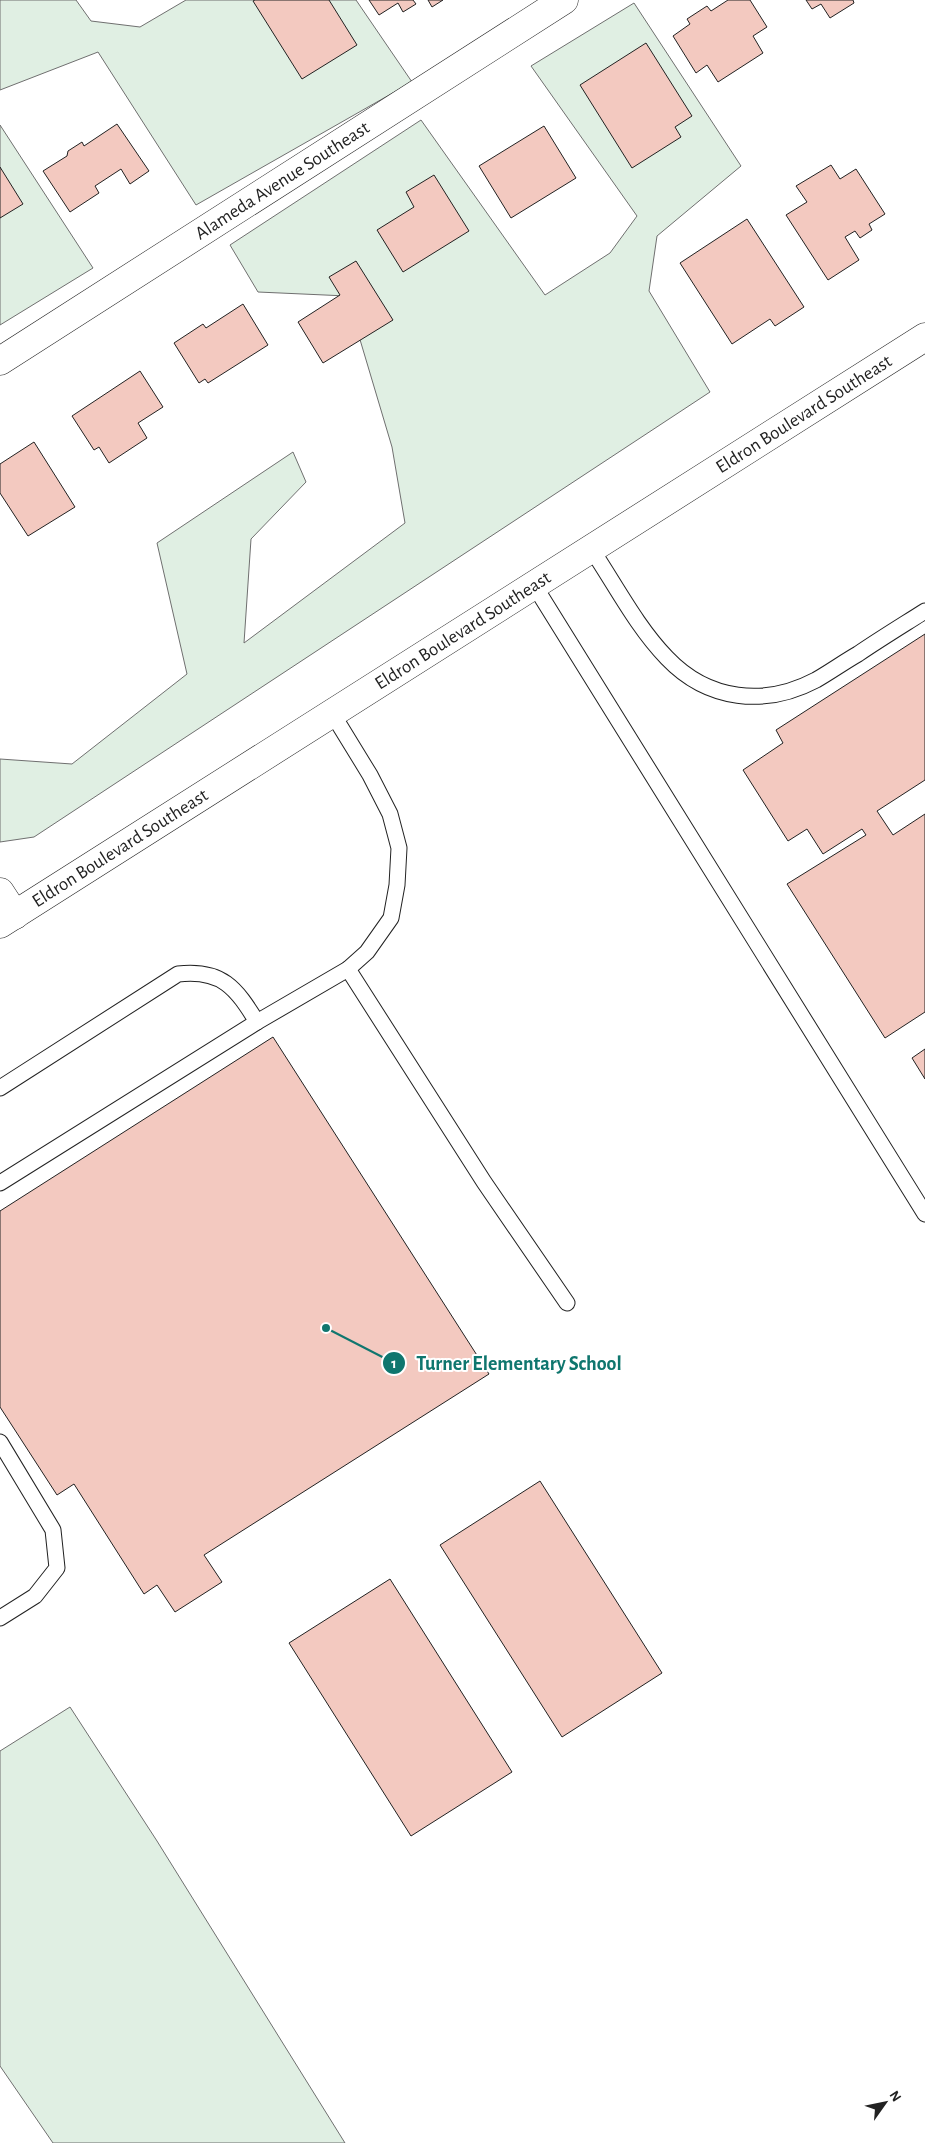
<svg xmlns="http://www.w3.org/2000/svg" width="925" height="2143" font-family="'Alegreya Sans',sans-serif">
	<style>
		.green { fill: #e0efe3; stroke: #6f6f6f }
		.building { fill: #f3c9c0; stroke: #222 }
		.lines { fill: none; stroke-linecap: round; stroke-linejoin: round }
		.lane-casing { stroke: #222; stroke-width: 17 }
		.street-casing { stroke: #222; stroke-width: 29 }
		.secondary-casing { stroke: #222; stroke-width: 29 }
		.lane { stroke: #fff; stroke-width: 15 }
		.street { stroke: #fff; stroke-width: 28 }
		.secondary { stroke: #fff; stroke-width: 28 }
		.labels { text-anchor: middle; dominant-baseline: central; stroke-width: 4; stroke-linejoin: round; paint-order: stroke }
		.street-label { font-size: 19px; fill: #222; stroke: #fff }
		.leader { fill: none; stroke: #0f766e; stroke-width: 2 }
		.callout-dot { fill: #0f766e; stroke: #fff; stroke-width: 2 }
		.mark-label { font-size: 15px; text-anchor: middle; font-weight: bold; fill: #fff }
		.callout-label { font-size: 20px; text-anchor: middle; font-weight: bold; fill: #0f766e; stroke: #fff; stroke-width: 4; stroke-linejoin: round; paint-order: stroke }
	</style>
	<rect width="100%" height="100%" fill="#fff"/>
	<g class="green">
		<path d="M0 0H76L91 21 140 27 186 0H356L412 82 196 205 98 52 0 90Z"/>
		<path d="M634 3 741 166 657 236 649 291 710 392 34 837 0 842V759L72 764 187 674 157 543 293 452 306 482 251 539 244 643 405 523 392 447 347 296 258 292 230 245 421 120 545 295 610 253 637 216 531 66Z"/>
		<path d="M0 125 93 268 0 325Z"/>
		<path d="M70 1707 157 1841 345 2143H53L0 2066V1751Z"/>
	</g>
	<g class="building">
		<path d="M255 0H329L357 45 302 79 253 1Z"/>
		<path d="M369 0H413L416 4 403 12 398 3 379 15Z"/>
		<path d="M428 0H443L432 7Z"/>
		<path d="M728 0H750L767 27 753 36 763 53 718 82 707 65 696 73 673 36 690 24 687 19 707 6 711 11Z"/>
		<path d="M806 0H853L854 3 830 18 821 4 812 9Z"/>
		<path d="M646 43 692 116 675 127 681 137 632 168 580 85Z"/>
		<path d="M117 124 149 171 130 184 121 169 95 186 99 193 70 212 43 171 67 156 68 151 82 142 84 146Z"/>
		<path d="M544 126 576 178 511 218 479 166Z"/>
		<path d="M831 165 840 179 856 169 885 214 869 224 872 230 860 238 855 231 845 237 859 260 828 280 786 215 807 202 796 186Z"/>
		<path d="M0 167 23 204 0 218Z"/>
		<path d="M434 175 469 231 403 272 377 230 414 207 406 192Z"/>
		<path d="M747 219 804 307 775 326 770 319 732 344 680 263Z"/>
		<path d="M356 261 393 320 323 363 298 322 340 295 329 277Z"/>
		<path d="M243 304 268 345 208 383 205 379 199 383 174 343 203 324 206 328Z"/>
		<path d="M140 371 163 407 138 423 147 438 109 463 99 447 94 450 72 416Z"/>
		<path d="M34 442 75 507 28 536 0 493V464Z"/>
		<path d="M925 634V780L877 811 893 835 925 814V1012L885 1038 787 884 866 835 862 829 823 854 807 829 788 841 743 770 783 743 776 730Z"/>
		<path d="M273 1037 489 1374 204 1555 222 1582 175 1612 157 1585 144 1594 74 1484 57 1495 0 1407V1211Z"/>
		<path d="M925 1049V1079L912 1058Z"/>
		<path d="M540 1481 662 1673 562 1737 440 1545Z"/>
		<path d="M390 1579 512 1772 411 1836 289 1643Z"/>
	</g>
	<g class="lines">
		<g class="lane-casing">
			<g id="lane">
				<path d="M592 550C616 586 637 627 667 658 708 701 765 707 816 680 830 672 844 662 858 654 880 639 903 625 925 611"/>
				<path d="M534 585 925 1214"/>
				<path d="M348 969 484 1182 567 1303"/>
				<path d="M0 1088 178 974C222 969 236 988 257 1022"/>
				<path d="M0 1183 257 1022 348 969 367 952 391 918 397 885 399 848 390 814 370 775 332 713"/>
				<path d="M0 1442 53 1530 57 1568 35 1596 0 1618"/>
			</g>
		</g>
		<g class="street-casing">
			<g id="street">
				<path id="s1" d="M0 361 564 0"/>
				<path d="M0 892 15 915"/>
			</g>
		</g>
		<g class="secondary-casing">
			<g id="secondary">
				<path id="s2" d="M0 924 925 337"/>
			</g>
		</g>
		<use href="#lane" class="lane"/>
		<use href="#street" class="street"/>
		<use href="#secondary" class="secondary"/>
	</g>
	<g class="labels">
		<g class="street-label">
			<text stroke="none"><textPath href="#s1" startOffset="335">Alameda Avenue Southeast</textPath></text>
			<text stroke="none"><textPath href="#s2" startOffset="952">Eldron Boulevard Southeast</textPath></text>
			<text stroke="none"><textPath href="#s2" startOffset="548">Eldron Boulevard Southeast</textPath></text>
			<text stroke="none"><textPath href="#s2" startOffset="142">Eldron Boulevard Southeast</textPath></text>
		</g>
	</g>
	<path class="leader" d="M326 1328L394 1363"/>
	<g class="callout-dot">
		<circle cx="326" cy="1328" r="5"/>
		<circle cx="394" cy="1363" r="12"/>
	</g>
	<g class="mark-label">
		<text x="394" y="1368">1</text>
	</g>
	<g class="callout-label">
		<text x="519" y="1370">Turner Elementary School</text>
	</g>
	<g transform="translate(885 2103) rotate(57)" stroke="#ffffff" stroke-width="4" paint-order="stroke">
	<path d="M0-4L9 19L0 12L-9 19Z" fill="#222222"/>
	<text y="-8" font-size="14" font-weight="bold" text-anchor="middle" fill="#222222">N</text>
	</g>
</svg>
